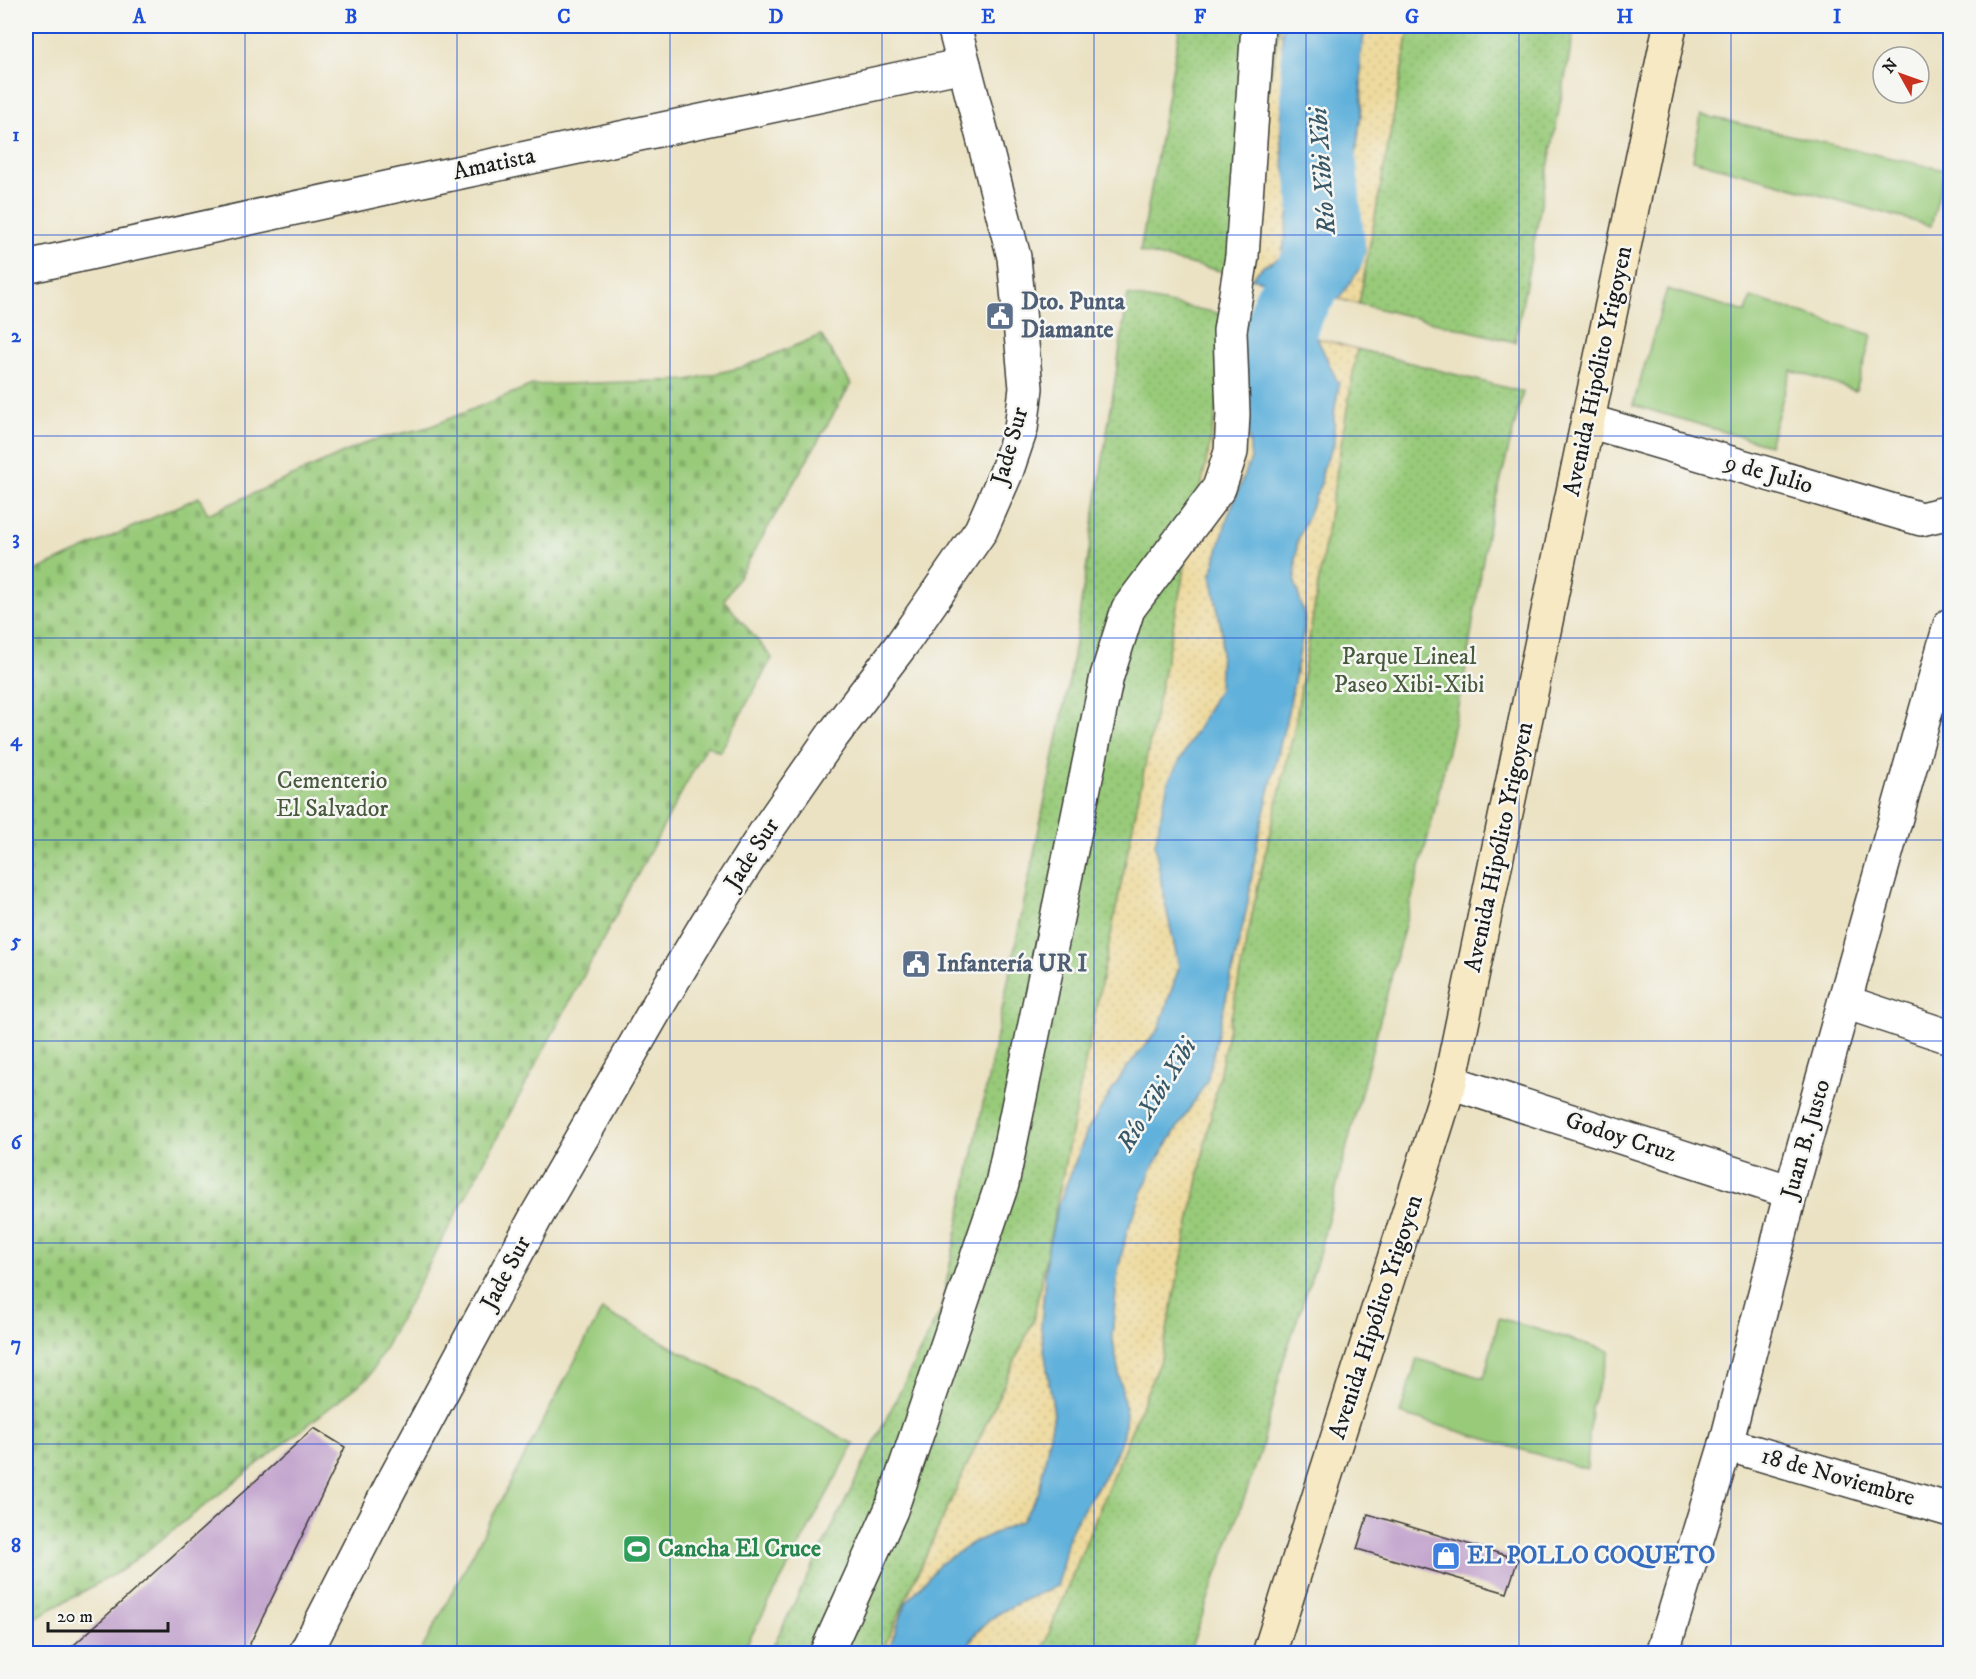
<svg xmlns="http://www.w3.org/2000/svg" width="1976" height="1679" font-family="'IM FELL DW Pica',serif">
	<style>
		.green { fill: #98ca79; stroke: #5a734a; stroke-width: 1.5 }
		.sand { fill: url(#sand-dots); stroke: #857b5d; stroke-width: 1.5 }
		.cemetery { fill: url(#cemetery-stones); stroke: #5a734a; stroke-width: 1.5 }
		.park { fill: url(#park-dots); stroke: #5a734a; stroke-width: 1.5 }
		.water { fill: #61b1db; stroke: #3e667c; stroke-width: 1.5 }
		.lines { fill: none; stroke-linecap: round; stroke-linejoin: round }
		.river { stroke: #61b1db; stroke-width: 72 }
		.building { fill: #c1a2cc }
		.minor-casing { stroke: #3b3a35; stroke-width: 36 }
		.secondary-casing { stroke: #3b3a35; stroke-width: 36 }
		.minor { stroke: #fff; stroke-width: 33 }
		.secondary { stroke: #f7e9c3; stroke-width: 33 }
		.grid { fill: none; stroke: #1d4ed8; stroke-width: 1.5; stroke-opacity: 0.55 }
		.labels { text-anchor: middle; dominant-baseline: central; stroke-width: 5; stroke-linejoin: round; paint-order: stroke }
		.street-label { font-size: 24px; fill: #1c1c1c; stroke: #f6f6f2 }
		.service-label { font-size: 24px; font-weight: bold; fill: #4e5e75; stroke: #f6f6f2; text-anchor: start }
		.park-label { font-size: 24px; fill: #47593d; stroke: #f6f6f2 }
		.leisure-label { font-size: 24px; font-weight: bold; fill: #27864d; stroke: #f6f6f2; text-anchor: start }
		.shop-label { font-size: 24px; font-weight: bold; fill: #366cbe; stroke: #f6f6f2; text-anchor: start }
		.water-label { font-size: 26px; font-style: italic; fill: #385868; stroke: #f6f6f2 }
		.neatline { fill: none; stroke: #1d4ed8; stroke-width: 2 }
		.grid-label { font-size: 20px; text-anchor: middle; font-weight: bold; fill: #1d4ed8 }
	</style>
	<defs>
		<pattern id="sand-dots" width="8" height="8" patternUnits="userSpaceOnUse" patternTransform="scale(1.5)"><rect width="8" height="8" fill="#eeda9e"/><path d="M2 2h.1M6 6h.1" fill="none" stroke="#ccba88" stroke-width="1.8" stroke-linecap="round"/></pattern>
		<pattern id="cemetery-stones" width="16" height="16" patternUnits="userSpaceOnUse" patternTransform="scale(1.5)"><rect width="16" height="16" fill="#98ca79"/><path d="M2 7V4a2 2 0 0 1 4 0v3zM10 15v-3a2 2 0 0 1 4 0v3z" fill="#82ad68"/></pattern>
		<pattern id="park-dots" width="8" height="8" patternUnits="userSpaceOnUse" patternTransform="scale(1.5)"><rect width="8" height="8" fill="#98ca79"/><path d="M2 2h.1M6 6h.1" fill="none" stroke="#82ad68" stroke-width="1.8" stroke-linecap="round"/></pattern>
	</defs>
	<rect width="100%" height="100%" fill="#f6f6f2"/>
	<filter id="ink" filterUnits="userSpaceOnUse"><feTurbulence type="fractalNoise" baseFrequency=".0167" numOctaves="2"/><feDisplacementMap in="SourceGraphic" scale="12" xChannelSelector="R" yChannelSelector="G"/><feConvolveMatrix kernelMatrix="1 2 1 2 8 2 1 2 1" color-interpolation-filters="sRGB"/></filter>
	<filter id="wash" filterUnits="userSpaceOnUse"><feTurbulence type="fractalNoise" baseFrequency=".008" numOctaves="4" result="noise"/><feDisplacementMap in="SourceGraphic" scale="24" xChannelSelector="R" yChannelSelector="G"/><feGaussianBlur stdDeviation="1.35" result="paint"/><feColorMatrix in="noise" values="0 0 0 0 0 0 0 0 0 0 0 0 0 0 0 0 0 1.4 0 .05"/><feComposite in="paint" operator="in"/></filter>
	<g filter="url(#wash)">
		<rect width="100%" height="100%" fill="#ebe2c3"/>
		<g class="green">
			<path d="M1701 115 1945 170 1931 226 1693 160Z"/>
			<path d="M1667 289 1746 312 1751 297 1872 335 1856 391 1791 370 1769 445 1633 405Z"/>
			<path d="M602 1310 854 1444 742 1653H420Z"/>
			<path d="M1499 1318 1610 1351 1591 1408 1587 1469 1400 1414 1417 1359 1484 1378Z"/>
		</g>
		<g class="sand">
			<path d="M1280 26H1284L1282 32 1283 81 1281 128 1283 160 1291 197 1282 257 1265 265 1251 278 1233 274Z"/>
			<path d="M1366 26H1410L1359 304 1338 299 1359 270 1361 219 1353 201 1355 161 1362 106 1360 57Z"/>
			<path d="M1317 338 1357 349 1294 731 1260 876 1162 1355 1041 1653 965 1654C978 1615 1023 1601 1057 1586 1064 1566 1064 1541 1075 1523 1094 1489 1124 1455 1126 1414L1112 1335 1118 1270 1127 1231 1152 1168 1207 1081 1247 907 1258 838 1290 703 1304 628V615L1295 582 1297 542 1321 483 1323 469 1334 443V413L1339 385Z"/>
			<path d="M1240 343 1251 459 1228 516 1211 575 1222 633 1219 689 1168 782 1163 893 1179 967 1159 1029 1125 1070 1088 1129 1058 1206 1047 1252 1041 1328 1054 1414 1039 1492 1022 1521 974 1542 906 1603 887 1653 881 1654 1033 1321 1220 393Z"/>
		</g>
		<path class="cemetery" d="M821 335 851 384 745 567 724 600 772 658 720 752 707 745 369 1377 122 1570 26 1623V575L199 497 208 514 370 441 429 427 532 385 688 380 743 367Z"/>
		<g class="park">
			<path d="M1180 26H1280L1233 274 1140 252Z"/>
			<path d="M1410 26H1575L1515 342 1359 304Z"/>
			<path d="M1128 295 1233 316 1220 393 1033 1321 881 1653 769 1654 941 1309 1069 682Z"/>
			<path d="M1357 349 1523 392 1487 534 1464 679 1431 825 1317 1261 1284 1358 1261 1451 1189 1653H1041L1162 1355 1260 876 1294 731Z"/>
		</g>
		<g class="water">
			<path d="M1284 26H1366L1360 57 1362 106 1355 161 1353 200 1361 219 1365 252 1359 270 1338 299 1251 278 1265 265 1282 257 1291 198 1283 160 1281 128 1283 81 1282 32Z"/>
			<path d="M1245 320 1317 338 1339 385 1334 413V443L1323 469 1321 483 1297 542 1295 582 1304 615V628L1290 703 1258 838 1247 907 1207 1081 1152 1168 1127 1231 1118 1270 1112 1335 1126 1414C1124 1455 1094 1489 1075 1523 1064 1542 1064 1566 1057 1586 1023 1601 978 1615 965 1653L887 1654 906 1603 940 1564 974 1542 1022 1521 1039 1492 1054 1414 1041 1328 1047 1252 1058 1206 1088 1129 1125 1070 1159 1029 1179 967 1163 893 1155 844 1168 782 1219 689 1222 633 1211 575 1228 516 1251 459 1240 343Z"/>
		</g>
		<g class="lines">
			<path class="river" d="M1284 427 1276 343 1289 305 1329 249C1324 197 1318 146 1317 95 1317 70 1315 49 1323 26"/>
		</g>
		<g id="blocks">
			<g class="building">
				<path d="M314 1428 345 1447 245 1654H64Z"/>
				<path d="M1368 1514 1518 1559 1507 1593 1357 1549Z"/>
			</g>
		</g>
	</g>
	<g filter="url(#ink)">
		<use href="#blocks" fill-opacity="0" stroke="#3b3a35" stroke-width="1.5"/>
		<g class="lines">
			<g class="minor-casing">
				<g id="minor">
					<path d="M26 267 409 183 964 65"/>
					<path d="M1588 421 1921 519 1950 512"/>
					<path d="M1845 1002 1950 1037"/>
					<path d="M1450 1082 1791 1192"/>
					<path d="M1726 1444 1950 1510"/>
					<path d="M305 1654 391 1486 536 1217 660 1002 707 923 767 830 833 735 902 644 981 530 1006 473 1021 429 1026 388 1014 257 954 26"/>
					<path d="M826 1654 891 1510 1002 1184 1107 676 1128 609 1219 488 1231 452 1233 414 1230 331 1242 256 1258 26"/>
					<path d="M1662 1654 1726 1444 1791 1192 1950 625"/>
				</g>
			</g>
			<g class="secondary-casing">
				<path id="secondary" d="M1269 1654 1450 1082 1670 26"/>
			</g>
			<use href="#minor" class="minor"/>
			<use href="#secondary" class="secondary"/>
		</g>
	</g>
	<path class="grid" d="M245 26V1654M457 26V1654M670 26V1654M882 26V1654M1094 26V1654M1306 26V1654M1519 26V1654M1731 26V1654M26 235H1950M26 436H1950M26 638H1950M26 840H1950M26 1041H1950M26 1243H1950M26 1444H1950"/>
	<defs>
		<g id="civic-square" transform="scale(1.5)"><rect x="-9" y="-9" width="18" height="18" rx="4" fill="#5c6f8a" stroke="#f6f6f2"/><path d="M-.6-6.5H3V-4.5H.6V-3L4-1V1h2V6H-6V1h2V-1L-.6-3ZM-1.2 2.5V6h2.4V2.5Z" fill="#fff"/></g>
		<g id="stadium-square" transform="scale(1.5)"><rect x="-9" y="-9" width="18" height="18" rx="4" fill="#2e9e5b" stroke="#f6f6f2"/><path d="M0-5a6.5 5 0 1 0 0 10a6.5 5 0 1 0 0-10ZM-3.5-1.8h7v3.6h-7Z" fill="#fff"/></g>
		<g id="shop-square" transform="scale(1.5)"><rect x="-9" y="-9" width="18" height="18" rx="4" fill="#3f7fe0" stroke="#f6f6f2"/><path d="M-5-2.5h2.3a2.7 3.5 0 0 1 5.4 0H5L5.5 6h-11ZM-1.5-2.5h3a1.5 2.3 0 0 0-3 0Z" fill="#fff"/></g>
	</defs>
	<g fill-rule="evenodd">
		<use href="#civic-square" x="1000" y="316"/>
		<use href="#civic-square" x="916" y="964"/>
		<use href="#stadium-square" x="637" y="1549"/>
		<use href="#shop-square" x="1446" y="1556"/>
	</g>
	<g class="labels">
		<g class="street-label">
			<text transform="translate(494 164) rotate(-12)">Amatista</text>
			<text transform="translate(1598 371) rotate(-78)">Avenida Hipólito Yrigoyen</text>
			<text transform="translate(1010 446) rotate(-74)">Jade Sur</text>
			<text transform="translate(1769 474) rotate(16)">9 de Julio</text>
			<text transform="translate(1499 847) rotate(-78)">Avenida Hipólito Yrigoyen</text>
			<text transform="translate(752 854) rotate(-57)">Jade Sur</text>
			<text transform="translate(1621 1137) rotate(18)">Godoy Cruz</text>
			<text transform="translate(1806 1139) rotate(-74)">Juan B. Justo</text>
			<text transform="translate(506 1273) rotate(-62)">Jade Sur</text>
			<text transform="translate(1376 1317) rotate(-72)">Avenida Hipólito Yrigoyen</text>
			<text transform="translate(1838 1477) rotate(16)">18 de Noviembre</text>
		</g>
		<g class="service-label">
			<text x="1021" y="302">Dto. Punta<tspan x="1021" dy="28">Diamante</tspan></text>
			<text x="937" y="964">Infantería UR I</text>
		</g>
		<g class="park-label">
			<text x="1409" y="657">Parque Lineal<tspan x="1409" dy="28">Paseo Xibi-Xibi</tspan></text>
			<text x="332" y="781">Cementerio<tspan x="332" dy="28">El Salvador</tspan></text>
		</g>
		<g class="leisure-label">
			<text x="658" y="1549">Cancha El Cruce</text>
		</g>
		<g class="shop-label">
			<text x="1467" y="1556">EL POLLO COQUETO</text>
		</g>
		<g class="water-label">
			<text transform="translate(1323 171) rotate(-94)">Río Xibi Xibi</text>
			<text transform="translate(1157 1095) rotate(-58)">Río Xibi Xibi</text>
		</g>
	</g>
	<rect width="1976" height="1679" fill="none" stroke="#f6f6f2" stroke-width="66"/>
	<g transform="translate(1901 75) rotate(310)"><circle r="28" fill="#f6f6f2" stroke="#9f9f9c" stroke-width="1.5"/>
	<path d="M0-4.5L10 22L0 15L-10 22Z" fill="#c8321e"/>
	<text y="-9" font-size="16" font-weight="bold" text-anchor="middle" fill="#1c1c1c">N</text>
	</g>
	<path d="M48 1622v9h120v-9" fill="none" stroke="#1c1c1c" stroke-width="3"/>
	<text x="57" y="1622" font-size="18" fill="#1c1c1c" stroke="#f6f6f2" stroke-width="4.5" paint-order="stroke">20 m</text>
	<rect x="33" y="33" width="1910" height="1613" class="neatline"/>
	<g class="grid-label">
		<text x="139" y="23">A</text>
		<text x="351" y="23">B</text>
		<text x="564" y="23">C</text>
		<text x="776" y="23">D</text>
		<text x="988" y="23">E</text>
		<text x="1200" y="23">F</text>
		<text x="1412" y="23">G</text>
		<text x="1625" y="23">H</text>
		<text x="1837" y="23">I</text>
		<text x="16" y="141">1</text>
		<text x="16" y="342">2</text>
		<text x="16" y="544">3</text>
		<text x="16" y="746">4</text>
		<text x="16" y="947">5</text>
		<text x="16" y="1149">6</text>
		<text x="16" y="1350">7</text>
		<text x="16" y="1552">8</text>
	</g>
</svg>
